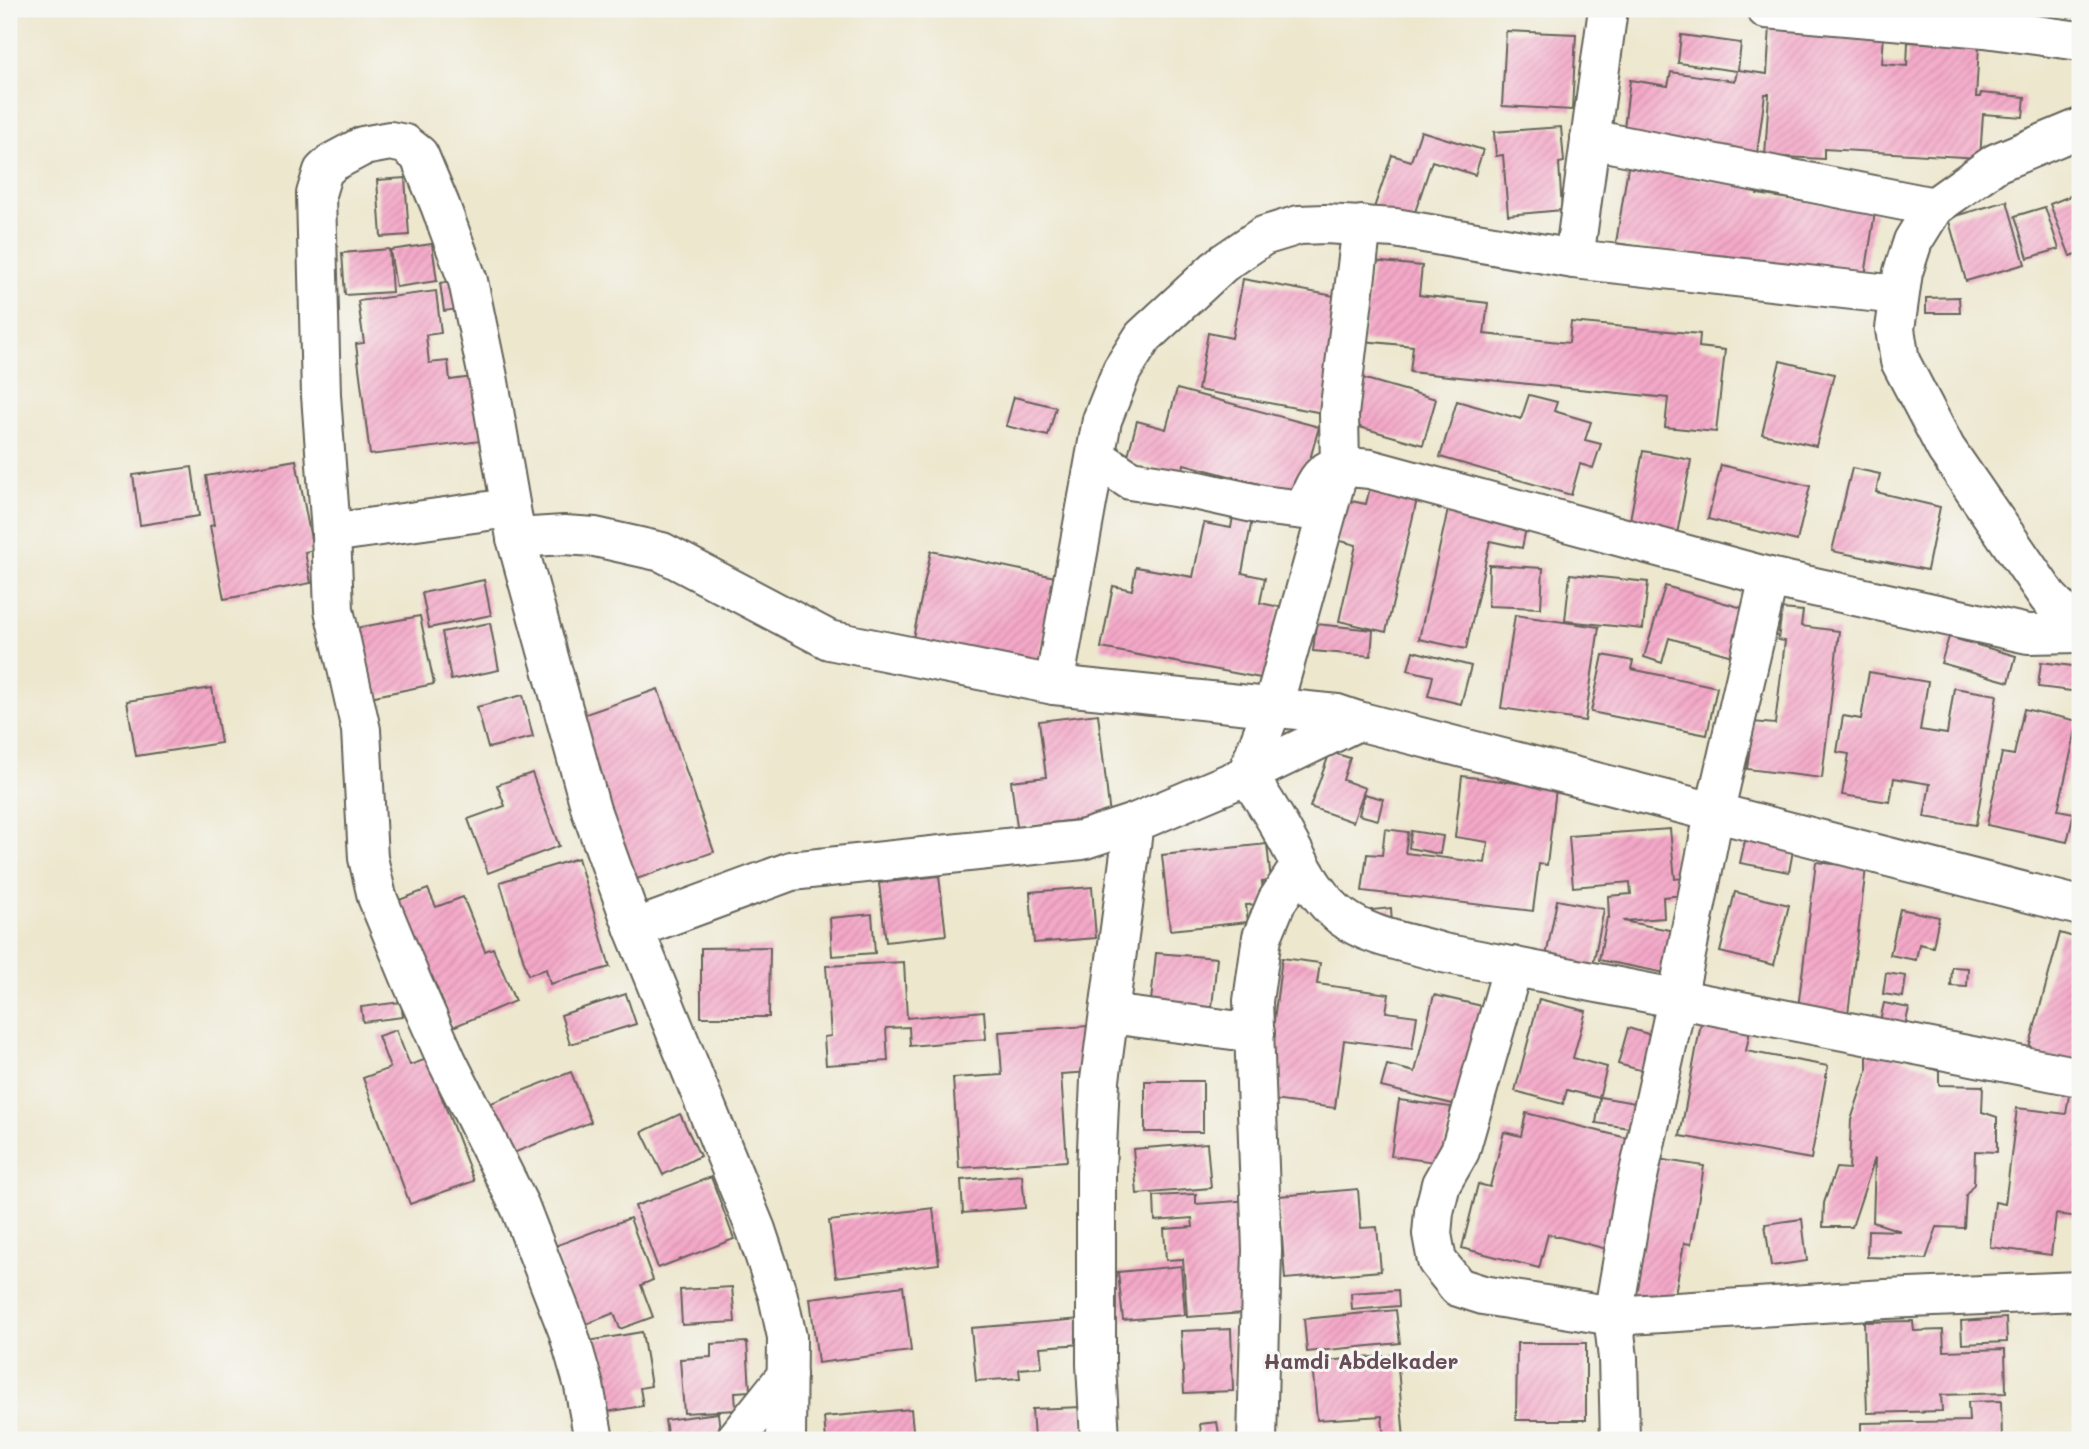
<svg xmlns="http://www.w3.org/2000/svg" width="2089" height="1449" font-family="Mali,sans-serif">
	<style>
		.building { fill: url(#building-hatch) }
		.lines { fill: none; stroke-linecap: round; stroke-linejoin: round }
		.minor-casing { stroke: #65635a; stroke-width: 42 }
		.minor { stroke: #fff; stroke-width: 38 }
		.labels { text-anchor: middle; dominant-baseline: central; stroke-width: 6; stroke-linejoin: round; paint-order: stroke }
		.quarter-label { font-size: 21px; font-weight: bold; fill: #684d58; stroke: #f6f6f2 }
	</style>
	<defs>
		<pattern id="building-hatch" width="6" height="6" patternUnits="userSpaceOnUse" patternTransform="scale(1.75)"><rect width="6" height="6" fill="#f4a8c8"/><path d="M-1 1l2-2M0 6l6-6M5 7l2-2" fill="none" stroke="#d190ab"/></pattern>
	</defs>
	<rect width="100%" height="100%" fill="#f6f6f2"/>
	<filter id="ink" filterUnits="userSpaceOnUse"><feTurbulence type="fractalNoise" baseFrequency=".0143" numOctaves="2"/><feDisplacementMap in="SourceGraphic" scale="14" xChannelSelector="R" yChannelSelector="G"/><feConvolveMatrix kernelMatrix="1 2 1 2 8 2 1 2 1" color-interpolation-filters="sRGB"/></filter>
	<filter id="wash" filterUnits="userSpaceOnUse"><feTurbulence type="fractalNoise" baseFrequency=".00686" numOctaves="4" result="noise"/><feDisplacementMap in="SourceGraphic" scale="28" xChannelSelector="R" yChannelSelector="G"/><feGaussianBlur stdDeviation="1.57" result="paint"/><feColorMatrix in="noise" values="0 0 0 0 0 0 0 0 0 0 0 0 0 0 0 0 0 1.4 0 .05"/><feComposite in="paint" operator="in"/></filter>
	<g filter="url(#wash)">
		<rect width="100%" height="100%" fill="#ede7ce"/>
		<g id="blocks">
			<g class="building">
				<path d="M1770 26 1884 33 1882 64 1907 66 1908 42 1979 46 1976 97H1980L1981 93 2025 97 2023 117 1983 114 1980 158 1824 149V159L1765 156 1769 94H1765L1756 161 1622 144 1630 80 1668 86 1671 72 1735 81 1737 71 1678 63 1681 35 1741 43 1738 70 1767 74Z"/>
				<path d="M1506 31 1576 34 1572 110 1502 106Z"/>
				<path d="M1561 127 1564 162 1559 163 1562 210 1508 215 1503 155 1496 156 1494 132Z"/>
				<path d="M1421 131 1483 150 1475 175 1432 161 1411 224 1373 211 1392 155 1411 161Z"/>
				<path d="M1628 167 1758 188 1757 194 1875 212 1864 282 1616 243Z"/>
				<path d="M405 178 409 235 381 237 377 180Z"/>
				<path d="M2080 192V253L2070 256 2050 204Z"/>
				<path d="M2007 201 2025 264 1966 281 1948 218Z"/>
				<path d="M2045 207 2059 249 2028 258 2015 216Z"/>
				<path d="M432 244 437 281 396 287 390 250Z"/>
				<path d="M389 249 392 292 345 295 342 253Z"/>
				<path d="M1372 261 1422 266 1419 295 1488 303 1484 334 1569 343 1571 322 1700 334 1699 347 1725 350 1716 432 1665 427 1668 398 1410 372 1413 346 1363 341Z"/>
				<path d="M463 279 467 308 444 311 440 283Z"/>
				<path d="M1243 279 1345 298 1323 413 1198 390 1208 333 1232 338Z"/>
				<path d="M436 291 441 333 426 335 429 363 448 361 450 380 480 376 489 440 370 455 356 344 364 343 358 301Z"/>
				<path d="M1959 297 1960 313H1926V298Z"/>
				<path d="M1780 361 1834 374 1816 446 1762 434Z"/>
				<path d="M1355 376 1436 399 1423 445 1342 422Z"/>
				<path d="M1177 389 1319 427 1300 495 1184 464 1182 474 1127 459 1137 421 1166 429Z"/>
				<path d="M1529 395 1557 402 1554 411 1591 422 1585 440 1601 444 1593 468 1580 464 1571 495 1440 457 1457 401 1521 419Z"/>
				<path d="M1014 397 1056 407 1048 436 1006 426Z"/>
				<path d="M1643 451 1691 460 1677 534 1629 525Z"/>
				<path d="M296 460 313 550 305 552 311 583 224 599 210 526 214 525 206 476Z"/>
				<path d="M1721 465 1810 486 1797 541 1708 519Z"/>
				<path d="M192 467 199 516 140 525 133 475Z"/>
				<path d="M1852 468 1880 474 1876 492 1940 507 1927 570 1832 551Z"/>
				<path d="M1371 483 1418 495 1386 632 1339 621 1356 545 1337 540 1346 500 1366 504Z"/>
				<path d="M1449 505 1527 523 1522 548 1490 541 1466 649 1419 639Z"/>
				<path d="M1234 510 1253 514 1242 573 1265 578 1260 603 1280 607 1266 679 1101 648 1113 586 1132 590 1136 567 1193 577 1204 523 1231 528Z"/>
				<path d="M931 551 1055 577 1038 664 913 638Z"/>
				<path d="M1489 565 1543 568 1541 608 1488 606Z"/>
				<path d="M1570 574 1648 582 1643 629 1565 621Z"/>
				<path d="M484 580 491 615 429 628 422 593Z"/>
				<path d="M1665 586 1753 611 1739 658 1669 638 1662 663 1644 657Z"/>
				<path d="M1782 609 1803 611 1801 626 1839 631 1822 778 1747 769 1753 722 1775 724 1785 641 1778 640Z"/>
				<path d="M1515 615 1599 627 1585 721 1501 708Z"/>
				<path d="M420 616 434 684 365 698 351 629Z"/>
				<path d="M490 623 499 670 451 680 442 632Z"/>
				<path d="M1316 624 1373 630 1371 656 1313 651Z"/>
				<path d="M1949 637 2016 656 2009 682 1941 663Z"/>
				<path d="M1413 651 1471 666 1461 704 1428 696 1433 676 1408 670Z"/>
				<path d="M1603 655 1633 661 1631 669 1717 687 1707 735 1591 712Z"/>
				<path d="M2041 662 2080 667V692L2038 687Z"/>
				<path d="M1869 672 1928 682 1920 730 1947 734 1954 688 1997 695 1976 825 1924 817 1930 784 1894 778 1890 802 1842 795 1849 754 1837 752 1843 716 1861 719Z"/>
				<path d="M212 688 221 743 136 756 127 701Z"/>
				<path d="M658 689 714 852 631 881 574 718Z"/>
				<path d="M523 695 533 737 488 748 477 707Z"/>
				<path d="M2024 709 2078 721 2058 810 2074 813 2067 842 1987 825 2002 753 2014 755Z"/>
				<path d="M1098 714 1110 816 1017 827 1011 781 1046 777 1039 721Z"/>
				<path d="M1330 752 1350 758 1343 780 1365 788 1353 822 1310 807Z"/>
				<path d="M532 773 559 846 488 873 468 819 505 806 497 785Z"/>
				<path d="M1462 776 1556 788 1547 865 1539 864 1533 911 1362 891 1367 854 1382 855 1385 829 1408 832 1405 853 1485 863 1488 842 1455 837Z"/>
				<path d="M1364 794 1383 799 1378 820 1359 815Z"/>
				<path d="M1670 829 1675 879 1692 877 1694 894 1663 897 1664 918 1623 921 1680 932 1671 974 1599 960 1607 918H1609L1608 896 1631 894 1630 882 1573 887 1569 836Z"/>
				<path d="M1411 831 1443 836 1440 854 1409 848Z"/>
				<path d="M1746 836 1794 845 1789 872 1740 863Z"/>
				<path d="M1267 844 1271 881 1262 882 1264 904 1246 905 1248 922 1170 930 1162 855Z"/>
				<path d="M578 858 610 967 550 984 546 969 528 975 500 882Z"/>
				<path d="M1816 862 1866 868 1848 1014 1798 1008Z"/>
				<path d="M939 876 946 935 886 942 879 883Z"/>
				<path d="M1092 887 1096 938 1034 943 1030 892Z"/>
				<path d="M428 889 436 907 463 897 485 951 493 948 515 1001 453 1027 432 976 425 979 394 902Z"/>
				<path d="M1735 892 1789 905 1774 965 1720 952Z"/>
				<path d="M1557 900 1604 909 1592 970 1545 962Z"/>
				<path d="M1391 908 1392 925 1362 911Z"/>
				<path d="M1900 909 1939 917 1933 947 1919 944 1916 960 1890 955Z"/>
				<path d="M872 914 875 953 832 956 830 918Z"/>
				<path d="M2060 933 2080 939V1069L2027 1055Z"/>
				<path d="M770 947 769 1017H701V948Z"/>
				<path d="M1156 953 1217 958 1211 1017 1150 1011Z"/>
				<path d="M1282 958 1320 963 1317 984 1389 994 1386 1012 1417 1016 1412 1049 1344 1040 1335 1108 1264 1099Z"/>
				<path d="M904 962 907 1018 984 1011 986 1039 910 1046 909 1027 886 1028 888 1061 826 1065 824 1037 831 1036 826 966Z"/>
				<path d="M1952 967 1968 968 1967 987 1951 986Z"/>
				<path d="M1886 973 1906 976 1903 997 1883 994Z"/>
				<path d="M626 994 636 1024 570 1044 561 1015Z"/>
				<path d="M1434 995 1482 1006 1457 1105 1381 1087 1387 1065 1415 1072Z"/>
				<path d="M1539 999 1586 1011 1573 1058 1607 1067 1599 1098 1567 1090 1563 1104 1515 1091Z"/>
				<path d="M401 1002 403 1017 363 1022 361 1007Z"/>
				<path d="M1884 1003 1909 1008 1905 1026 1880 1021Z"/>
				<path d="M1702 1018 1751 1026 1746 1051 1828 1066 1811 1159 1680 1136Z"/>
				<path d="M1088 1026 1091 1072 1061 1074 1067 1161 959 1168 953 1078 1002 1075 999 1032Z"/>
				<path d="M1628 1028 1661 1038 1651 1073 1618 1064Z"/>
				<path d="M396 1030 410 1065 427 1059 474 1181 410 1204 363 1078 390 1068 378 1036Z"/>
				<path d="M1867 1053 1889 1054 1939 1071V1085L1983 1086 1982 1112 1997 1117V1152L1975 1151 1974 1184 1966 1195 1964 1228 1937 1227 1926 1259 1867 1257 1868 1230 1901 1231 1873 1222 1875 1158 1852 1227H1823L1824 1203 1836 1168 1849 1169 1851 1120 1867 1071Z"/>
				<path d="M571 1072 591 1122 511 1154 491 1103Z"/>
				<rect x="1145" y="1081" width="58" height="51"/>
				<path d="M2069 1095 2080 1096V1217L2056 1214 2051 1255 1990 1247 1995 1202 2005 1204 2017 1108 2066 1114Z"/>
				<path d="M1600 1097 1647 1105 1643 1130 1596 1123Z"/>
				<path d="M1399 1100 1451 1107 1442 1163 1391 1156Z"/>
				<path d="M1526 1113 1639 1141 1611 1250 1548 1234 1539 1268 1462 1248 1478 1184 1490 1187 1504 1132 1521 1136Z"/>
				<path d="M680 1114 700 1156 663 1175 642 1132Z"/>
				<path d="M1207 1143 1211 1188 1137 1194 1133 1149Z"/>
				<path d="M1651 1158 1704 1166 1691 1244 1684 1243 1673 1305 1627 1298Z"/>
				<path d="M1022 1175 1025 1208 963 1213 961 1180Z"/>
				<path d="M711 1177 734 1239 658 1268 635 1206Z"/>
				<path d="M1358 1189 1361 1228 1377 1227 1381 1271 1285 1279 1279 1196Z"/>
				<path d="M1196 1194V1204L1251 1200 1259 1312 1187 1317 1183 1259 1166 1260 1164 1229 1193 1227 1192 1218 1155 1221 1154 1196Z"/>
				<path d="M933 1208 939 1264 836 1277 829 1221Z"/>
				<path d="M630 1218 653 1280 641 1285 653 1317 620 1329 614 1313 581 1326 552 1247Z"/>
				<path d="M1802 1219 1807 1261 1771 1266 1765 1224Z"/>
				<path d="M1181 1266 1185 1315 1123 1320 1118 1272Z"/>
				<path d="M903 1286 911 1351 818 1363 810 1298Z"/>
				<path d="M732 1287 735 1322 682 1325 680 1290Z"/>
				<path d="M1398 1290 1399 1306 1352 1310 1351 1293Z"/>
				<path d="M1396 1310 1400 1343 1307 1352 1304 1319Z"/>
				<path d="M2006 1318 2007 1342 1962 1344 1961 1321Z"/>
				<path d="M1081 1319 1083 1344 1040 1347 1042 1367 1019 1369 1020 1378 976 1381 971 1328Z"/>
				<path d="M1913 1321 1914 1331 1943 1330 1944 1351 2005 1349 2006 1393 1941 1395 1942 1411 1867 1413 1864 1322Z"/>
				<path d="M1231 1329 1233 1391 1184 1393 1181 1331Z"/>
				<path d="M642 1332 651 1386 640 1388 643 1406 600 1413 588 1341Z"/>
				<path d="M747 1342 750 1391 735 1392 736 1410 684 1413 680 1359 711 1357V1344Z"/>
				<path d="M1517 1343H1586V1420H1516Z"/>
				<path d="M1397 1355 1404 1440H1384L1382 1416 1317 1420 1312 1362Z"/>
				<path d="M2001 1401 2002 1440H1861V1423L1969 1421 1968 1402Z"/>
				<path d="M1082 1407 1084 1436 1034 1439 1032 1409Z"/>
				<path d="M911 1409 914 1440H826L824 1417Z"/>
				<path d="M718 1413 721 1440H668L665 1420Z"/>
				<path d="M1217 1422 1220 1440H1202L1200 1424Z"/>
				<path d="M652 1436V1440H635V1439Z"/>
			</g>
		</g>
	</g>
	<g filter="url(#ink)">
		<use href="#blocks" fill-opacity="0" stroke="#65635a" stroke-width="2"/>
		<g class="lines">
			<g class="minor-casing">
				<g id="minor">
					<path d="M1766 9 1985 28 2080 41"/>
					<path d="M2080 128 1996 163 1934 207 1913 241 1903 272 1895 329 1900 361 1946 449 2048 597 2080 630"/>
					<path d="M1590 139 1934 207"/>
					<path d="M1362 225 1339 414 1340 466 1273 706 1247 774C1258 792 1271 810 1281 829 1299 860 1313 895 1342 917 1370 938 1411 943 1443 953L2080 1077"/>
					<path d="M1574 259 1608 9"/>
					<path d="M1096 457 1130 480 1199 491 1262 505 1304 510C1321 467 1324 464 1370 469L1769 577 2028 634 2080 633"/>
					<path d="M331 533 509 508"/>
					<path d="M516 538 564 535 595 537 662 552 829 640 1054 685 1337 714 1358 721 2080 906"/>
					<path d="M1054 685 1102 420 1122 370 1143 337 1222 264 1263 236 1299 225 1325 224 1395 228 1574 259 1898 295"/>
					<path d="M634 929 791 871 1082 840 1134 823 1236 780 1358 721"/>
					<path d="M1513 966 1460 1151 1441 1184 1434 1212 1432 1234 1437 1261 1458 1287 1483 1295 1613 1316 1886 1299 2080 1291"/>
					<path d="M1110 1014 1255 1033"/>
					<path d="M594 1440 584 1386 568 1331 520 1207 447 1061 412 982 377 897 368 858 361 730 334 610 331 533 321 395 316 194 323 171 333 162 363 146 390 141 405 144 419 155 440 205 468 281 489 382 516 538 591 810 634 929 756 1230 778 1296 787 1337 786 1440"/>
					<path d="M735 1440 787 1375"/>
					<path d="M1100 1440 1096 1364V1172L1100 1080 1134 823"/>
					<path d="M1257 1440 1262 1250 1253 1001 1262 937 1277 901 1300 866"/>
					<path d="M1620 1440 1618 1358 1613 1316 1634 1195 1677 1000 1714 814 1769 577"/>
				</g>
			</g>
			<use href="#minor" class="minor"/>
		</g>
	</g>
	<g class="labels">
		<g class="quarter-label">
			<text x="1361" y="1360">Hamdi Abdelkader</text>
		</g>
	</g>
	<rect width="2089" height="1449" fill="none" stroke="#f6f6f2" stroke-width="35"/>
</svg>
